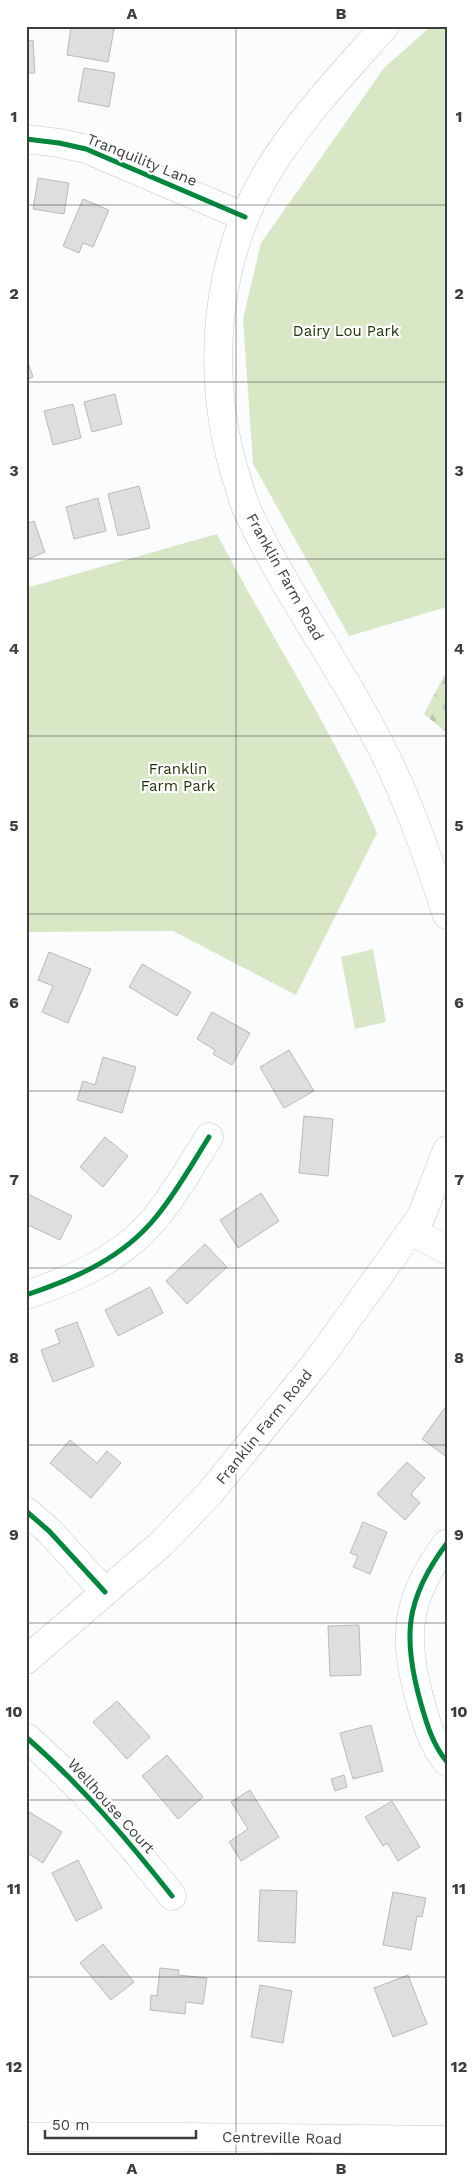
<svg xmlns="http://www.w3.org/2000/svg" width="473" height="2182" font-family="'Work Sans',sans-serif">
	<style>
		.forest { fill: url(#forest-firs) }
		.green { fill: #d8e8c6 }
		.building { fill: #dcdedf; stroke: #b9babb }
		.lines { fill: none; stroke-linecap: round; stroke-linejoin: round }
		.minor-casing { stroke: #c6c7c9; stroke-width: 29 }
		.major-casing { stroke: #c6c7c9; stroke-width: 29 }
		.minor { stroke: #feffff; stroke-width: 28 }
		.major { stroke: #feffff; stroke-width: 28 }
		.cycleway-casing { stroke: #fff; stroke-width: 8 }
		.cycleway { stroke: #00873e; stroke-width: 5 }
		.grid { fill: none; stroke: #3c3d3e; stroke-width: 1; stroke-opacity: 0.55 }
		.labels { text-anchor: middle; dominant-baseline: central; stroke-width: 4.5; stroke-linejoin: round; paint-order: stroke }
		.street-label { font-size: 15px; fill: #3c3d3e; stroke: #fff }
		.park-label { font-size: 15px; fill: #1f2f00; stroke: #fff }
		.neatline { fill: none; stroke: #3c3d3e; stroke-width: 2 }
		.grid-label { font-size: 16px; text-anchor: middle; font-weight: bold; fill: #3c3d3e }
	</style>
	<defs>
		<pattern id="forest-firs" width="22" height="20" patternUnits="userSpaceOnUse" patternTransform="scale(1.25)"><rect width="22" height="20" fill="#d8e8c6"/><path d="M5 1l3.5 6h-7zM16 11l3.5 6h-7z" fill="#bac8ab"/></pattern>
	</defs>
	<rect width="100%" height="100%" fill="#fafcfe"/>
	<path class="forest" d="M447 670V733L424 714Z"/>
	<g class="green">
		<path d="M431 26H447V607L349 636 253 464 243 319 261 243 384 68Z"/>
		<path d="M217 534C269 634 333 729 377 833L296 995 173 931 26 932V588Z"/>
		<path d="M373 949 386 1022 355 1029 341 957Z"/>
	</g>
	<g class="building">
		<path d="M71 26H96L114 29 108 62 67 55Z"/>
		<path d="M33 40 35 73H26V41Z"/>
		<path d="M84 68 115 73 109 107 78 101Z"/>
		<path d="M38 178 69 183 64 214 33 209Z"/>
		<path d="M83 199 109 210 93 247 83 243 79 253 63 246Z"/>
		<path d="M26 357 33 377 26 380Z"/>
		<path d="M115 394 122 424 92 432 84 402Z"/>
		<path d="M73 404 81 438 53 445 44 411Z"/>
		<path d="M139 486 150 528 118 536 108 494Z"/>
		<path d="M98 498 106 531 74 539 66 507Z"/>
		<path d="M34 521 45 552 26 560V524Z"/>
		<path d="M49 952 91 969 68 1023 42 1012 53 986 38 980Z"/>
		<path d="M142 964 191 992 177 1016 129 987Z"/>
		<path d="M212 1012 250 1033 232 1065 213 1054 215 1050 197 1039Z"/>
		<path d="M289 1050 314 1091 284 1108 260 1067Z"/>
		<path d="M103 1057 136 1067 122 1113 77 1100 83 1081 95 1085Z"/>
		<path d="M304 1116 333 1119 328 1176 299 1173Z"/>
		<path d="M105 1137 128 1156 103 1187 80 1167Z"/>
		<path d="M26 1193 72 1216 60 1240 26 1224Z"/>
		<path d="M261 1193 279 1221 238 1248 220 1220Z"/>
		<path d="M205 1244 227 1267 187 1304 166 1281Z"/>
		<path d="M150 1287 163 1313 118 1336 105 1310Z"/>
		<path d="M77 1322 94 1366 53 1382 41 1350 60 1343 55 1330Z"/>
		<path d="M447 1405V1457L422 1439Z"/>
		<path d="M70 1440 97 1463 107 1451 121 1463 91 1498 50 1463Z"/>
		<path d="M407 1462 425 1478 411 1494 420 1503 405 1520 377 1494Z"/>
		<path d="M363 1522 387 1532 370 1574 353 1567 358 1556 350 1553Z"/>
		<path d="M359 1625 361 1675 330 1676 328 1626Z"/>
		<path d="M117 1701 150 1737 127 1759 93 1722Z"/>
		<path d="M371 1725 383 1771 353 1779 340 1733Z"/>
		<path d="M167 1755 203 1797 178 1819 142 1776Z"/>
		<path d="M344 1775 347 1787 335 1791 331 1779Z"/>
		<path d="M250 1790 279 1837 241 1861 229 1842 248 1829 231 1802Z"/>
		<path d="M392 1801 420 1847 398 1861 387 1843 383 1846 365 1817Z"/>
		<path d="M26 1810 62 1832 43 1863 26 1852Z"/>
		<path d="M78 1860 102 1908 76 1921 52 1873Z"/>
		<path d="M260 1890 297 1891 295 1943 258 1941Z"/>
		<path d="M393 1892 426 1898 422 1917 417 1916 411 1950 383 1945Z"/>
		<path d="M103 1944 134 1982 111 2000 80 1963Z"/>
		<path d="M160 1968 179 1970 178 1975 207 1978 203 2004 186 2002 185 2014 150 2010 151 1995 157 1996Z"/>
		<path d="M408 1975 427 2024 393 2037 374 1988Z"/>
		<path d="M260 1985 292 1991 283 2043 251 2037Z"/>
	</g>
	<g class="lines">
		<g class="minor-casing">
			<g id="minor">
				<path d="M26 139 59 143 86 149 245 217"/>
				<path d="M411 1231 447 1250"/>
				<path d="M26 1295C74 1279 123 1258 156 1217 176 1193 192 1164 209 1137"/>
				<path d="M26 1511 49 1531 105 1592"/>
				<path d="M447 1543C405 1599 402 1637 421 1704 427 1725 433 1745 447 1762"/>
				<path d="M26 1737C81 1785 127 1839 172 1896"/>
			</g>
		</g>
		<g class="major-casing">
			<g id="major">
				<path d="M385 26C342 75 297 121 264 178 213 267 206 379 236 477 240 487 242 499 247 510 283 588 335 658 375 735 405 791 427 854 447 915"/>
				<path d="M26 1660 161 1544 210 1493 319 1359 421 1217 447 1150"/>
				<path d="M26 2137H179L447 2140"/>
			</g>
		</g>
		<use href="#minor" class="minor"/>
		<use href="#major" class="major"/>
		<g class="cycleway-casing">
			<g id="cycleway">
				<path d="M26 139 59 143 86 149 245 217"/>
				<path d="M26 1295C74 1279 123 1258 156 1217 176 1193 192 1164 209 1137"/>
				<path d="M26 1511 49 1531 105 1592"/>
				<path d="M447 1543C405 1599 402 1637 421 1704 427 1725 433 1745 447 1762"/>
				<path d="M26 1737C81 1785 127 1839 172 1896"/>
			</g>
		</g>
		<use href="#cycleway" class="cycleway"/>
	</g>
	<path class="grid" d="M236 26V2156M26 205H447M26 382H447M26 559H447M26 736H447M26 914H447M26 1091H447M26 1268H447M26 1445H447M26 1623H447M26 1800H447M26 1977H447"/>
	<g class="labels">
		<g class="street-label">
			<text transform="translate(142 160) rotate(22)">Tranquility Lane</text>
			<text transform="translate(285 577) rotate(61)">Franklin Farm Road</text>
			<text transform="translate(264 1427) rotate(-51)">Franklin Farm Road</text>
			<text transform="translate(111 1806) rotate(48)">Wellhouse Court</text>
			<text transform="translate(282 2138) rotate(1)">Centreville Road</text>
		</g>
		<g class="park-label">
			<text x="346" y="331">Dairy Lou Park</text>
			<text x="178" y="769">Franklin<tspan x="178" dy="17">Farm Park</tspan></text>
		</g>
	</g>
	<rect width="473" height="2182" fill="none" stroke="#ffffff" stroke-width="55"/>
	<path d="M45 2130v8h151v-8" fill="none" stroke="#3c3d3e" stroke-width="2.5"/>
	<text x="52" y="2130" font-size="15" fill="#3c3d3e" stroke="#ffffff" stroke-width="4" paint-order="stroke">50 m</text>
	<rect x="28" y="28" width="418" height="2126" class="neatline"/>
	<g class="grid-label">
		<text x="132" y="19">A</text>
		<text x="341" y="19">B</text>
		<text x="14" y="122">1</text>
		<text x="459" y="122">1</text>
		<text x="14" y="299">2</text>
		<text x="459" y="299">2</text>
		<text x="14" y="476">3</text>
		<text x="459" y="476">3</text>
		<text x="14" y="654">4</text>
		<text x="459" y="654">4</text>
		<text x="14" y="831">5</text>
		<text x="459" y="831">5</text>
		<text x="14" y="1008">6</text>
		<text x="459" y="1008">6</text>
		<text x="14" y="1185">7</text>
		<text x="459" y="1185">7</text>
		<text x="14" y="1363">8</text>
		<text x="459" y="1363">8</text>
		<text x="14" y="1540">9</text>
		<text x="459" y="1540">9</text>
		<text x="14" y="1717">10</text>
		<text x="459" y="1717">10</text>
		<text x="14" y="1894">11</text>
		<text x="459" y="1894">11</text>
		<text x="14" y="2072">12</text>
		<text x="459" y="2072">12</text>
		<text x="132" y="2174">A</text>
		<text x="341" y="2174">B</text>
	</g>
</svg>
